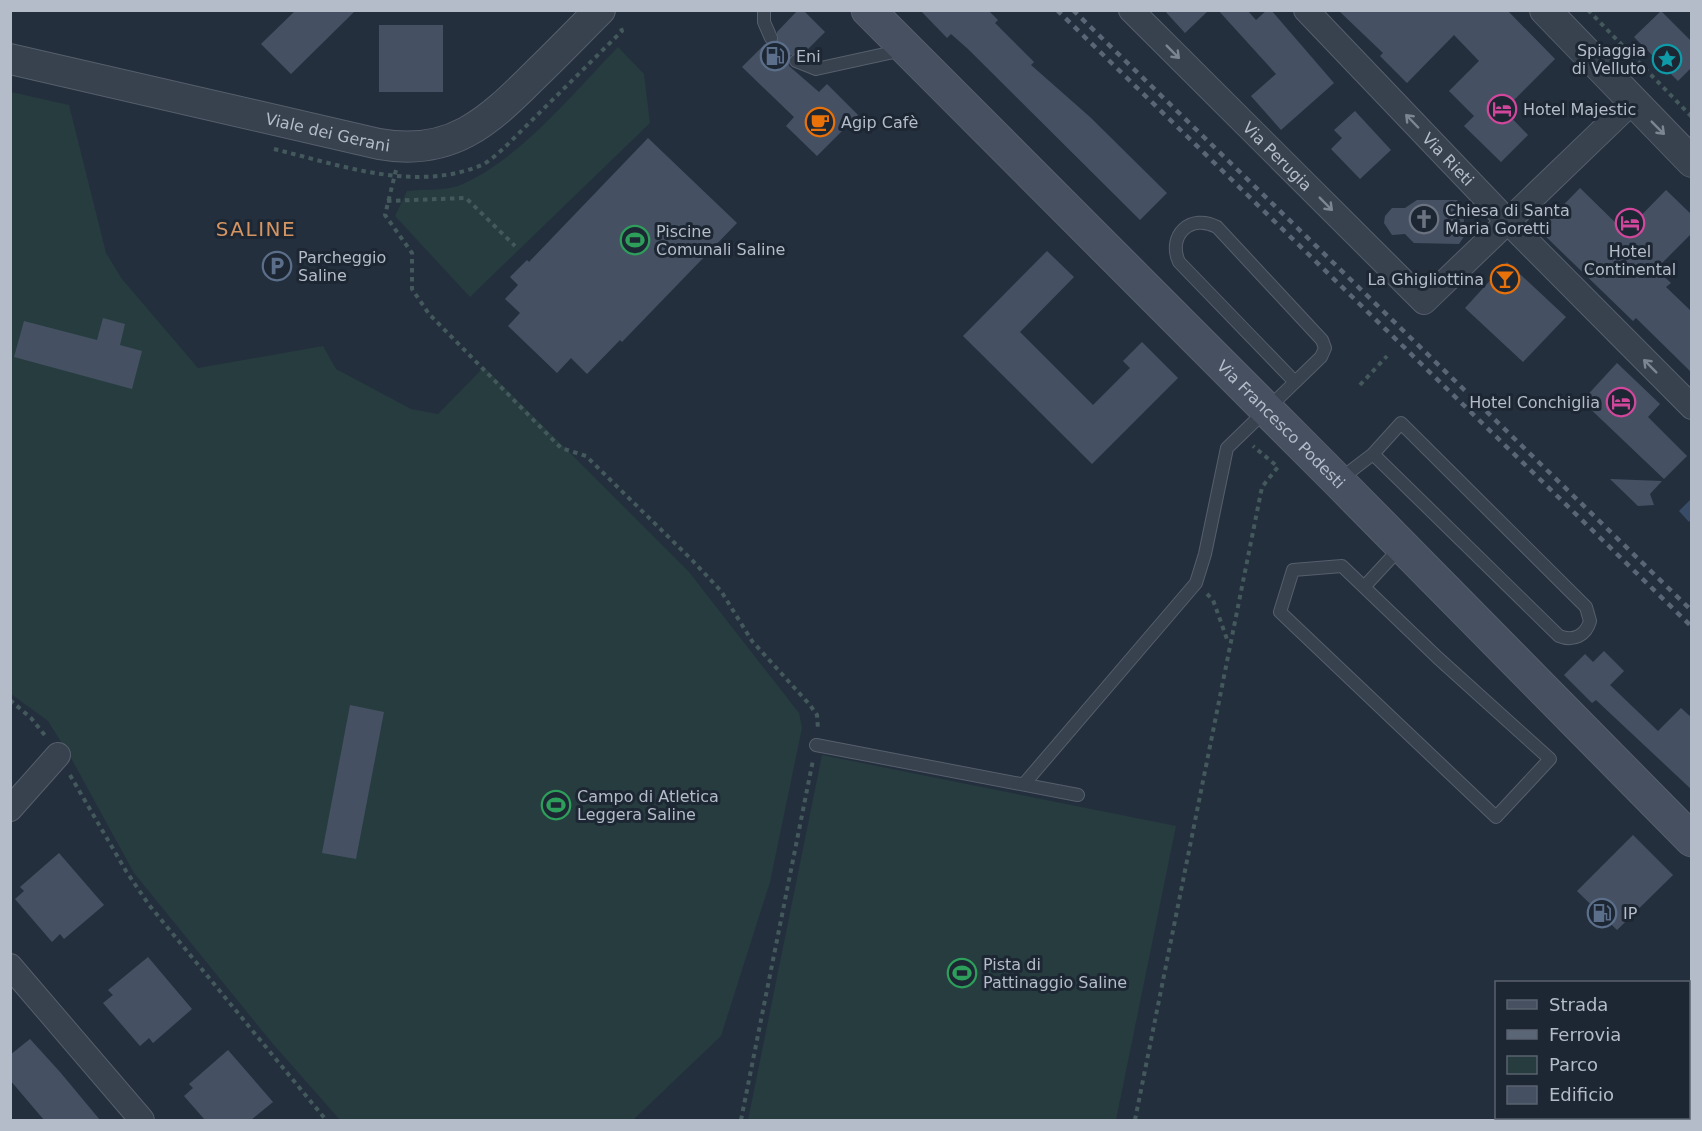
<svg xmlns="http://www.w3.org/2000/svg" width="1702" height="1131" font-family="'DejaVu Sans',sans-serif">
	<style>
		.green { fill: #263c3f }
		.water { fill: #394c67 }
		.building { fill: #455162 }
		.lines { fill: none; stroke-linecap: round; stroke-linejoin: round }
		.service-casing { stroke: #565f6c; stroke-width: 14 }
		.minor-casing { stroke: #565f6c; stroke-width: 26 }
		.tertiary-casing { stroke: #565f6c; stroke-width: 32 }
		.secondary-casing { stroke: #565f6c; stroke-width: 35 }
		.path { stroke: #44595c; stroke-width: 4; stroke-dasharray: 4.5 4.5; stroke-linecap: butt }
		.service { stroke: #38414e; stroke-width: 12 }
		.minor { stroke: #38414e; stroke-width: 24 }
		.tertiary { stroke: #38414e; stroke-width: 30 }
		.secondary { stroke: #465061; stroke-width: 33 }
		.rail { stroke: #5a6575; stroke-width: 4.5; stroke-dasharray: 6 6; stroke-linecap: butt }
		.oneway { stroke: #7c8592 }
		.labels { text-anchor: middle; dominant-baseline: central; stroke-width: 6; stroke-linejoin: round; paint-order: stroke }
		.poi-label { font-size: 16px; fill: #b4bcc9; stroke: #1d2633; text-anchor: start }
		.street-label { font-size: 16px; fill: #b4bcc9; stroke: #1d2633 }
		.quarter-label { font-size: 20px; letter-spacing: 1.5px; fill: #d59563; stroke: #1d2633 }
	</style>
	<rect width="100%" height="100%" fill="#242f3e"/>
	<g class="green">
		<path d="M618 47 644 74 650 123 470 297 395 216 407 191C422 189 444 191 458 186 517 163 574 92 618 47Z"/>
		<path d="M11 92 69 105 106 253 122 279 198 368 323 346 336 369 411 409 438 414 484 367 689 572 799 713 802 728 770 882 721 1036 633 1120H340L273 1044 134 873 71 758 48 721 11 694Z"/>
		<path d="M822 755 1176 826 1116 1120H748Z"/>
	</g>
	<path class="water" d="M1691 499V519L1689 522 1679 511Z"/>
	<g class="building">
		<path d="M296 10H356L291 74 261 44Z"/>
		<path d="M798 10H803L825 32 802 55H790L789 66 819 92 827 84 858 115 817 156 786 126 794 117 742 67 765 44 771 46 777 43V32Z"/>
		<path d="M920 10H988L998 20 995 23 1034 62 1031 65 1090 117 1167 193 1140 220 968 49 951 34 947 38Z"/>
		<path d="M1164 10H1209L1185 33Z"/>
		<path d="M1218 10H1247L1256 20 1267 10H1271L1334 83 1281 130 1251 96 1276 74Z"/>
		<path d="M1338 10H1507L1555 59 1504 110 1528 135 1501 162 1464 126 1474 116 1449 91 1479 61 1454 35 1407 83 1380 56 1383 53Z"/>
		<path d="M1661 11 1692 42V67L1678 81 1634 37Z"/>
		<rect x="379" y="25" width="64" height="67"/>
		<path d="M1355 111 1391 150 1360 179 1331 149 1342 138 1334 130Z"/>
		<path d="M648 138 737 223 622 342 620 340 587 374 571 358 557 373 508 326 520 313 505 299 518 285 510 277 527 260 529 262Z"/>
		<path d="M1580 188 1625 232 1666 190 1692 215V233L1656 269 1671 283 1666 287 1692 312V373L1636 318 1633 321 1539 230Z"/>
		<path d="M1417 200H1457L1463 206 1465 235 1459 244 1414 243 1405 234 1392 235 1384 223 1385 216 1392 208H1405Z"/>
		<path d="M1047 251 1074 277 1020 332 1093 405 1130 368 1123 361 1142 342 1178 378 1092 464 963 336Z"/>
		<path d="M1507 262 1566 317 1523 362 1465 308Z"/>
		<path d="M103 318 125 324 120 345 142 351 132 389 14 357 24 321 97 340Z"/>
		<path d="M1617 363 1660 404 1648 417 1687 456 1664 479 1582 401Z"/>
		<path d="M1610 479 1662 481 1650 494 1654 505 1638 506Z"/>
		<path d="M1604 651 1624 671 1610 685 1658 731 1681 708 1692 718V790L1596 700 1592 703 1564 675 1585 654 1593 662Z"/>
		<path d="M350 705 384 712 356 859 322 853Z"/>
		<path d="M1633 835 1673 875 1617 930 1577 891Z"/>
		<path d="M59 853 104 905 64 939 60 934 52 942 15 899 24 891 20 887Z"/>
		<path d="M148 957 192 1009 153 1043 149 1038 140 1046 103 1003 113 995 108 990Z"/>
		<path d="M30 1039 60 1072 100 1120H44L10 1080V1055Z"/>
		<path d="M228 1050 273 1102 251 1120H205L184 1096 193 1088 189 1084Z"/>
	</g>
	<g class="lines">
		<g class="service-casing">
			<g id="service">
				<path d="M764 10V22L771 38"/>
				<path d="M796 61 816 69 903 50"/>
				<path d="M1339 480 1373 454 1559 636C1574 642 1586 635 1590 621L1586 607 1401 423 1373 454"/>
				<path d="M1364 587 1342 566 1293 570 1280 612 1496 817 1550 759 1438 658 1364 587 1401 547"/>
				<path d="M816 745 1078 795"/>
				<path d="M1024 784 1196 583 1205 554 1227 448 1321 357 1325 348 1322 340 1217 227C1191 213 1167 235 1179 262L1295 382"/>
			</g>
		</g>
		<g class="minor-casing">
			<g id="minor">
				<path id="s1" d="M1131 10 1424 302 1632 102"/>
				<path id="s2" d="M1306 10 1518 232 1692 407"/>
				<path d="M10 809 58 755"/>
				<path d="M10 966 142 1120"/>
			</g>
		</g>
		<g class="tertiary-casing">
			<g id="tertiary">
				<path d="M1545 10 1692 162"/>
				<path id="s3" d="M10 59 379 144C451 157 488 122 535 75 557 54 578 32 600 10"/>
			</g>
		</g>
		<g class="secondary-casing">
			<g id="secondary">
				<path id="s4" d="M868 10 1338 481 1692 840"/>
			</g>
		</g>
		<g class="path">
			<path d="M1588 10 1692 117"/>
			<path d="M274 149C340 165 415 193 482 165 490 161 497 154 504 148L622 31 620 26"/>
			<path d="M396 170 385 215 412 253V289L429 314 561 448 586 456 692 560 721 591 752 641 810 705 817 715 818 729"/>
			<path d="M387 201 466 198 515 246"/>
			<path d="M1360 385 1387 356"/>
			<path d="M1207 594 1213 600 1228 642"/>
			<path d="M10 700 31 718 47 738"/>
			<path d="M70 775 126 871 149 905 326 1120"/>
			<path d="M741 1120 813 760"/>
			<path d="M1135 1120 1262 487 1278 467 1253 446"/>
		</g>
		<use href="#service" class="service"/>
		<use href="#minor" class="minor"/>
		<use href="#tertiary" class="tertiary"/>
		<use href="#secondary" class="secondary"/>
		<g class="rail">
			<path d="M1057 10 1692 627"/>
			<path d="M1073 10 1692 611"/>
		</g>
	</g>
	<defs><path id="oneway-shaft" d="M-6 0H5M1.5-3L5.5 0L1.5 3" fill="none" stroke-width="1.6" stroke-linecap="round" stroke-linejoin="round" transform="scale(1.5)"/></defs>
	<g class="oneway">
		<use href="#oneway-shaft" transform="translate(1173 52) rotate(45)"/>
		<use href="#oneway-shaft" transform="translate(1412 121) rotate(-134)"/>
		<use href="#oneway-shaft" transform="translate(1658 128) rotate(45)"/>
		<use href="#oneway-shaft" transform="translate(1326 204) rotate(45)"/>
		<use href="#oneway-shaft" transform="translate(1650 366) rotate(-135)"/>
	</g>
	<defs>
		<g id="fuel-ring" transform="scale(1.5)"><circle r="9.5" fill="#1d2633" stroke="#5c6f8a" stroke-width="1.5"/><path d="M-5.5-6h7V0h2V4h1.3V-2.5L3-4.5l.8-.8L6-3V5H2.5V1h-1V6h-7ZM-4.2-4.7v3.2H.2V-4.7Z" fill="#5c6f8a"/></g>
		<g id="sight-ring" transform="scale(1.5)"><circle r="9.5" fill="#1d2633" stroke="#0f9aa8" stroke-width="1.5"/><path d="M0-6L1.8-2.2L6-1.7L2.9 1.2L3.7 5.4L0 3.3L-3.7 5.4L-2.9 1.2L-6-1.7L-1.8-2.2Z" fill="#0f9aa8"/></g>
		<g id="hotel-ring" transform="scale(1.5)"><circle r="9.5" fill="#1d2633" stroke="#d1479c" stroke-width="1.5"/><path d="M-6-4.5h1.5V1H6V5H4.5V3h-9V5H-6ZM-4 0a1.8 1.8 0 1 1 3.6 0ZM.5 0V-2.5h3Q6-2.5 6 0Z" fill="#d1479c"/></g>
		<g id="cafe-ring" transform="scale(1.5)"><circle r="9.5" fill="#1d2633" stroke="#e8710a" stroke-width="1.5"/><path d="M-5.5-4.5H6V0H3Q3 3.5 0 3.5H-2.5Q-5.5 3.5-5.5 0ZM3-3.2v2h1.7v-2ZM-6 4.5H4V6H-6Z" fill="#e8710a"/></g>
		<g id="church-ring" transform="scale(1.5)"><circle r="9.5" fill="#1d2633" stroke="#6b7280" stroke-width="1.5"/><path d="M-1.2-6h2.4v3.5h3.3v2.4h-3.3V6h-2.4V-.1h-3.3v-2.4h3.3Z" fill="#6b7280"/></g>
		<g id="stadium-ring" transform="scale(1.5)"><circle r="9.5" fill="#1d2633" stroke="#2e9e5b" stroke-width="1.5"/><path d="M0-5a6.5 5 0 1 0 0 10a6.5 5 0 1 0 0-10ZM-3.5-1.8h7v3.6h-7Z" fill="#2e9e5b"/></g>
		<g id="parking-ring" transform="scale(1.5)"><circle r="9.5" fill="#1d2633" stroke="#5c6f8a" stroke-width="1.5"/><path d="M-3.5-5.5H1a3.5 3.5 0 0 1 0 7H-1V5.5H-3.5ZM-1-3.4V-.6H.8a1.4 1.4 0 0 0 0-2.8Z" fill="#5c6f8a"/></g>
		<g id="bar-ring" transform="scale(1.5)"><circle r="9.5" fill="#1d2633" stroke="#e8710a" stroke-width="1.5"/><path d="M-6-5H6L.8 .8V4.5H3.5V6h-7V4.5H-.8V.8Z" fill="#e8710a"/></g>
	</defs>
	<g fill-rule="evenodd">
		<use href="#fuel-ring" x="775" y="56"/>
		<use href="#sight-ring" x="1667" y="59"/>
		<use href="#hotel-ring" x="1502" y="109"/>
		<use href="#cafe-ring" x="820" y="122"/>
		<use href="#church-ring" x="1424" y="219"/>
		<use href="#hotel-ring" x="1630" y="223"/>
		<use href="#stadium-ring" x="635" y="240"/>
		<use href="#parking-ring" x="277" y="266"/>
		<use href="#bar-ring" x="1505" y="279"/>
		<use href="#hotel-ring" x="1621" y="402"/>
		<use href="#stadium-ring" x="556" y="805"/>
		<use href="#fuel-ring" x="1602" y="913"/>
		<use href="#stadium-ring" x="962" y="973"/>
	</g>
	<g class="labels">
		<g class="poi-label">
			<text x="1646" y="50" text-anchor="end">Spiaggia<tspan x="1646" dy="18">di Velluto</tspan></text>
			<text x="796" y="56">Eni</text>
			<text x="1523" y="109">Hotel Majestic</text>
			<text x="841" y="122">Agip Cafè</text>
			<text x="1445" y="210">Chiesa di Santa<tspan x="1445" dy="18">Maria Goretti</tspan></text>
			<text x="656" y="231">Piscine<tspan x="656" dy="18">Comunali Saline</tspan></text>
			<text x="1630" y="251" text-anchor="middle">Hotel<tspan x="1630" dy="18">Continental</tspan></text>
			<text x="298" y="257">Parcheggio<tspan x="298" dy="18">Saline</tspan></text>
			<text x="1484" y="279" text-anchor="end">La Ghigliottina</text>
			<text x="1600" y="402" text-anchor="end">Hotel Conchiglia</text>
			<text x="577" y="796">Campo di Atletica<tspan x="577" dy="18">Leggera Saline</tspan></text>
			<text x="1623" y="913">IP</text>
			<text x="983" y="964">Pista di<tspan x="983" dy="18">Pattinaggio Saline</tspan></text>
		</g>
		<g class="street-label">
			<text stroke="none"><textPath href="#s3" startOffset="326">Viale dei Gerani</textPath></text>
			<text stroke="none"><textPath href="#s1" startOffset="207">Via Perugia</textPath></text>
			<text stroke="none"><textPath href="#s2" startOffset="206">Via Rieti</textPath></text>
			<text stroke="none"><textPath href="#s4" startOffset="585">Via Francesco Podesti</textPath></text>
		</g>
		<g class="quarter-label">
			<text x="256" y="229">SALINE</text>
		</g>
	</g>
	<rect width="1702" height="1131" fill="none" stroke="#b4bcc9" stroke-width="24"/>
	<rect x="1495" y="981" width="195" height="138" fill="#1d2633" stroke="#59626f" stroke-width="1.5"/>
	<rect x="1507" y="1000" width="30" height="9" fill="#465061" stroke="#59626f" stroke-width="1.5"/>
	<text x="1549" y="1011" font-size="18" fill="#b4bcc9">Strada</text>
	<rect x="1507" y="1030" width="30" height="9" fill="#5a6575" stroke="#59626f" stroke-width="1.5"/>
	<text x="1549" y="1041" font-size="18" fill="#b4bcc9">Ferrovia</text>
	<rect x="1507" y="1056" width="30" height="18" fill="#263c3f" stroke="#59626f" stroke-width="1.5"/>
	<text x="1549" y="1071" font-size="18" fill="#b4bcc9">Parco</text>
	<rect x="1507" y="1086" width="30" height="18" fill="#455162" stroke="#59626f" stroke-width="1.5"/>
	<text x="1549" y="1101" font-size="18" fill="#b4bcc9">Edificio</text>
</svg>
